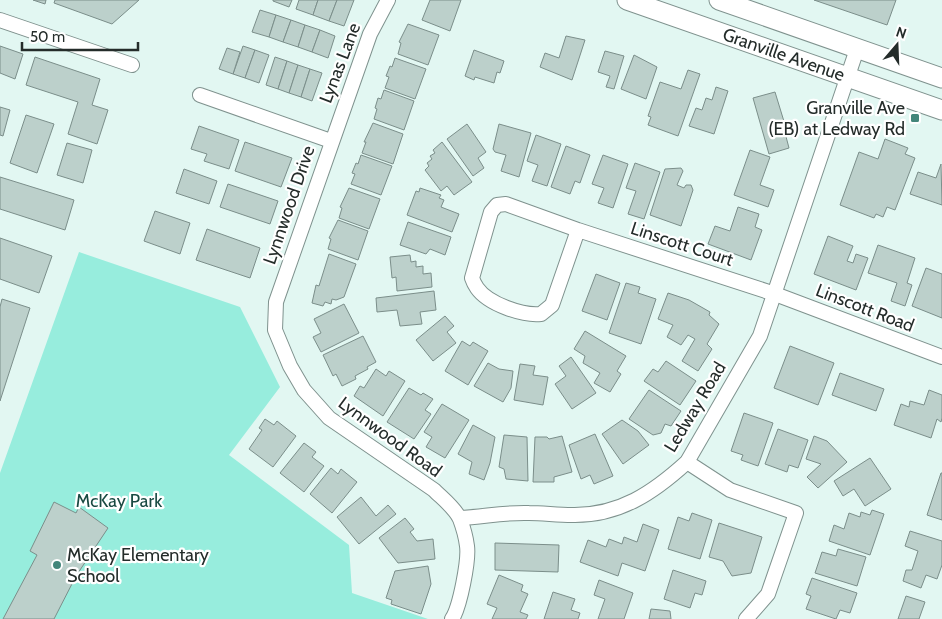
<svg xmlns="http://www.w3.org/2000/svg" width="942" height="619" font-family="Cabin,sans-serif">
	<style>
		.green { fill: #97eddd }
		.building { fill: #bcd0cb; stroke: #7b8e8a }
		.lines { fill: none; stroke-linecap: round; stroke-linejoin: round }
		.minor-casing { stroke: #7f928e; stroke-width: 16 }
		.secondary-casing { stroke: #7f928e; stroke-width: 21 }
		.minor { stroke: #fff; stroke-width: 14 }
		.secondary { stroke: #fff; stroke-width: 19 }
		.poi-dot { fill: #42867a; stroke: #fff; stroke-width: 2 }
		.labels { text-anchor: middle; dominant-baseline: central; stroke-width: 4.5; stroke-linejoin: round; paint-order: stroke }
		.street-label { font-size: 18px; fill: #242c2a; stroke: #fff }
		.poi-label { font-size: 18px; fill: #242c2a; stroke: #fff; text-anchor: end }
		.park-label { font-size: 18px; fill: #194a42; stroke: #fff }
	</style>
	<rect width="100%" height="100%" fill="#e2f7f2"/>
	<path class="green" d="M79 252 240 307 280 387 229 455 349 545 352 593 428 619H0V473Z"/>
	<g class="building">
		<path d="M33 0H46L45 4Z"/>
		<path d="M55 0H139L112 24 54 3Z"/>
		<path d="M273 0H292L289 7 273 1Z"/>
		<path d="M299 0H318L313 15 296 9Z"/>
		<path d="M318 0H337L329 21 313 15Z"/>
		<path d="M337 0H354L344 26 329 21Z"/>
		<path d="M430 0H461L450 31 422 20Z"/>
		<path d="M814 0H896L887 25Z"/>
		<path d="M260 10 276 15 269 37 252 32Z"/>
		<path d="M276 15 291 20 283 42 269 37Z"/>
		<path d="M291 20 305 25 298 47 283 42Z"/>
		<path d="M408 24 439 35 428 65 398 54 401 43 399 42Z"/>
		<path d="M305 25 320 30 312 52 298 47Z"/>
		<path d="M320 30 335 36 328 58 312 52Z"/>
		<path d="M566 36 585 40 572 80 540 67 545 53 559 58Z"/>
		<path d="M0 46 23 54 15 79 0 73Z"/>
		<path d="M243 46 255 50 245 78 233 74Z"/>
		<path d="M227 48 240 52 233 74 219 69Z"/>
		<path d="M255 50 269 55 259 83 245 78Z"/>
		<path d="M474 50 504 61 500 73 497 72 494 83 475 77 474 80 465 76Z"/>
		<path d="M605 51 624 56 614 89 606 87 610 76 598 72Z"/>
		<path d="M634 55 657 67 646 99 621 89Z"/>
		<path d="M35 57 100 79 92 105 108 110 97 144 68 134 78 102 26 85Z"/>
		<path d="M275 57 287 61 278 89 266 85Z"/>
		<path d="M395 58 426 69 415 99 385 88 389 77 386 76 390 66 392 67Z"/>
		<path d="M287 61 298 65 289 93 278 89Z"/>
		<path d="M298 65 310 69 301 97 289 93Z"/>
		<path d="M310 69 322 73 312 101 301 97Z"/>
		<path d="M688 70 700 74 678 136 648 125 651 117 648 116 660 82 681 89Z"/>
		<path d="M716 87 728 91 714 134 689 126 696 108 702 110 706 98 712 100Z"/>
		<path d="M384 90 414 101 404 130 374 119 377 109 375 108 378 98 381 99Z"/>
		<path d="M775 92 786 128 784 129 789 148 769 154 753 98Z"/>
		<path d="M0 107 10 110 3 136 0 135Z"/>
		<path d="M26 115 54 124 37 173 10 163Z"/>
		<path d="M373 123 403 134 393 164 362 153 366 142H364Z"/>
		<path d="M467 124 486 152 478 158 484 168 473 176 447 139Z"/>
		<path d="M499 124 531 133 519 177 501 171 506 155 495 152 493 149Z"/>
		<path d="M199 126 239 140 229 169 204 161 207 154 191 149Z"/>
		<path d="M536 135 561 144 547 186 532 181 538 165 527 161Z"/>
		<path d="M885 139 908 148 905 154 915 158 895 210 887 207 883 217 876 214 874 218 840 205 859 152 878 159Z"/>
		<path d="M245 142 292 158 281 187 235 171Z"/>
		<path d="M442 142 472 182 454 195 447 186 441 191 425 170 429 166 427 163 432 159 430 156 435 153 433 150Z"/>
		<path d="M67 143 92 150 83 183 57 175Z"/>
		<path d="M566 146 590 155 580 183 575 181 570 194 551 187Z"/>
		<path d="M750 150 770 157 760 185 774 190 768 207 734 195Z"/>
		<path d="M361 155 392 166 381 195 351 184 355 174 352 173 356 163 358 164Z"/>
		<path d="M603 155 628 164 613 208 598 203 604 188 592 184Z"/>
		<path d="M635 163 660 172 644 219 628 214 636 191 626 188Z"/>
		<path d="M941 164 942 205 910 194 918 172 936 178Z"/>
		<path d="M681 168 683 171 677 185 684 188 686 185H691L693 190 681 226 650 215 665 169Z"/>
		<path d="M184 169 217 181 209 204 176 193Z"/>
		<path d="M0 177 74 200 65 230 0 209Z"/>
		<path d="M228 184 278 201 270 224 220 207Z"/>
		<path d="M349 188 380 199 369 229 339 218 342 208 340 207Z"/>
		<path d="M420 188 441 195 439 198 444 200 441 207 459 214 452 232 407 215 416 191 419 192Z"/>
		<path d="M738 207 759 214 755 227 762 230 751 260 708 244 715 226 730 231Z"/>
		<path d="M155 211 190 223 180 254 144 241Z"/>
		<path d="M338 220 368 231 358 260 328 249 331 239 329 238Z"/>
		<path d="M408 222 451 237 445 255 430 249 426 254 400 245Z"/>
		<path d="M207 229 260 248 250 278 196 260Z"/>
		<path d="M828 236 853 246 847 261 853 263 856 254 868 258 856 290 814 274Z"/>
		<path d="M0 238 52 256 39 293 0 279Z"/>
		<path d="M878 245 915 258 907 283 912 285 905 306 891 301 897 283 868 273Z"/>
		<path d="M329 254 356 264 344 297 336 300 332 299 331 304 325 302 323 306 312 303 316 285 319 286Z"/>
		<path d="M410 255 411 262 416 261V267L423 266V274L431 273 432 287 397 291 396 277 392 278 390 257Z"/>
		<path d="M926 268 942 274V318L912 306Z"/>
		<path d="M596 274 620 283 607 320 582 311Z"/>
		<path d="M626 283 640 287 638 293 656 299 641 344 609 333Z"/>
		<path d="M434 291 436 310 420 312 422 324 400 326 397 310 377 312 376 298Z"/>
		<path d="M668 293 689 300 710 312 709 315 719 324 707 344 712 349 698 371 682 361 695 339 688 335 681 345 667 337 673 325 658 319Z"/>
		<path d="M2 299 30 308 0 401V307Z"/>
		<path d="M344 304 359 333 321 352 313 337 321 333 314 319Z"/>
		<path d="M445 316 454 326 447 332 456 343 433 361 416 340Z"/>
		<path d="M585 331 626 356 617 371 621 374 610 392 594 383 600 373 583 363 585 356 574 349Z"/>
		<path d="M363 336 376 362 367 367 368 369 355 376 356 379 342 386 336 374 333 376 323 355Z"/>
		<path d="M462 341 470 346 473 342 488 351 468 385 445 371Z"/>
		<path d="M790 346 834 363 818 405 774 388Z"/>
		<path d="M571 357 596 393 572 409 555 384 566 376 559 366Z"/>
		<path d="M666 361 696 381 680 405 644 381 653 369 658 372Z"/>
		<path d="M488 363 499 369 513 371 511 388 503 402 474 386Z"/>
		<path d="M520 364 535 366 533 375 548 377 543 405 514 400Z"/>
		<path d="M376 369 386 376 389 371 405 381 383 416 354 396 360 386 364 388Z"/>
		<path d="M840 373 884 389 876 411 832 395Z"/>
		<path d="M409 388 421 395 423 393 433 399 425 410 431 414 414 439 387 422Z"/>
		<path d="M649 390 681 411 671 426 665 424 661 433 653 435 629 419Z"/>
		<path d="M929 390 942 395V418L941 422 937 419 931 438 894 425 901 404 909 407 910 401 924 405Z"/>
		<path d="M442 404 469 420 445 458 426 447 432 437 424 432Z"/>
		<path d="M744 413 773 423 758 466 741 460 743 455 731 451Z"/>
		<path d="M265 419 274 425 277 421 296 436 273 467 249 449 262 430 259 428Z"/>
		<path d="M622 420 638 431 649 445 623 464 602 434Z"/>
		<path d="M473 425 495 437 490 463 484 480 469 474 472 462 458 454Z"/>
		<path d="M778 429 808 440 798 468 789 465 787 472 765 464Z"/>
		<path d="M595 434 613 476 594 484 590 475 581 479 569 445Z"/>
		<path d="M504 435 527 437 528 481 506 479 504 469 499 467Z"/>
		<path d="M562 436 572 472 554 477V482H533L535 437H547L549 439Z"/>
		<path d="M814 436 827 441 847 462 818 488 807 477 821 464 806 459Z"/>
		<path d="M304 443 316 452 312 457 324 466 304 492 280 473Z"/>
		<path d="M870 458 891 489 865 506 854 489 843 496 834 481Z"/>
		<path d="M331 468 338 474 341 469 357 482 332 513 310 494Z"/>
		<path d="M941 473H942V520L927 515Z"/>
		<path d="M361 497 376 516 388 505 396 514 359 544 337 517Z"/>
		<path d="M54 502 76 513 79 507 108 528 76 576 54 619H3L37 555 30 551Z"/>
		<path d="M872 510 884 514 870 555 829 541 834 525 844 529 849 513 860 517 861 512 870 515Z"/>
		<path d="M692 513 712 520 700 559 668 549 678 517 689 521Z"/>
		<path d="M405 518 414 529 410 532 417 541 433 539 435 559 398 563 379 538Z"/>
		<path d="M719 523 762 537 751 573 732 576 723 561 709 557Z"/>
		<path d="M643 524 659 530 645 571 622 563 618 576 580 562 588 540 606 547 609 539 622 544 624 537 637 542Z"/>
		<path d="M910 531 942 541V565L937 579 926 575 921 588 903 581 906 570H912L918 551 905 546Z"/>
		<path d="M495 543 559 545 558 572 495 570Z"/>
		<path d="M838 549 866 557 857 586 815 573 822 552 836 556Z"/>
		<path d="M428 566 431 584 421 614 391 604 392 600 386 598 395 571Z"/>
		<path d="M673 570 706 581 702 595 695 593 690 608 664 599Z"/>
		<path d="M499 575 523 585 521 591 528 594 520 612 528 615 526 619H492L497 608 487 604Z"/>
		<path d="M812 578 857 593 850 613 840 610 836 619 806 609 811 596 806 594Z"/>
		<path d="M599 580 633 593 624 619H598L605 599 594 595Z"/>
		<path d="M553 592 575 599 571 610 580 613 578 619H544Z"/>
		<path d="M906 596 925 602 919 619H898Z"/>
		<path d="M651 609 670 611 671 619H649Z"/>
	</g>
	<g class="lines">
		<g class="minor-casing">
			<g id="minor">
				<path d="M388 0 370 34 276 302 275 330 290 366 304 390 329 418 434 490C443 499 455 508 460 519 463 527 466 538 467 546 469 560 460 607 452 619"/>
				<path d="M0 20 132 65"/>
				<path d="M200 95 331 141"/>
				<path d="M578 230 552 305 541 314C523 316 488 304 477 288 475 285 473 281 472 278L491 212 497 205 506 204 578 230 775 294 942 357"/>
				<path d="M687 462 730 490 796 513 768 594 746 619"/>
				<path d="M460 518C483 517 506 512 529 513 543 513 557 515 572 515 619 516 653 493 687 462L760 336 857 49"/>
			</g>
		</g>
		<g class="secondary-casing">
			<g id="secondary">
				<path id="s1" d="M627 0 942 110"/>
				<path d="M719 0 942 78"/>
			</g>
		</g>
		<use href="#minor" class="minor"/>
		<use href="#secondary" class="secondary"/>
	</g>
	<g class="poi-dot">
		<rect x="910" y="113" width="10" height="10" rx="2.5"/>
		<circle cx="57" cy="565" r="5"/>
	</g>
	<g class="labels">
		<g class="street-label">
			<text stroke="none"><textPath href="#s1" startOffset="166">Granville Avenue</textPath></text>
			<text transform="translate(340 63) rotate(-69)">Lynas Lane</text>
			<text transform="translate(289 205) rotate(-71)">Lynnwood Drive</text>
			<text transform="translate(682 244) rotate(18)">Linscott Court</text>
			<text transform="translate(865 308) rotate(21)">Linscott Road</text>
			<text transform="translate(695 407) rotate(-59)">Ledway Road</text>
			<text transform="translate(390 437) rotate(36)">Lynnwood Road</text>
		</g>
		<g class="poi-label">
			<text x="905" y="108">Granville Ave<tspan x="905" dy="21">(EB) at Ledway Rd</tspan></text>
			<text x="67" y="555" text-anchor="start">McKay Elementary<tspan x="67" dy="21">School</tspan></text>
		</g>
		<g class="park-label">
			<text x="119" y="501">McKay Park</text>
		</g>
	</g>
	<g transform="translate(897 45) rotate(19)" stroke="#ffffff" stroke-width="4" paint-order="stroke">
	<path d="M0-4L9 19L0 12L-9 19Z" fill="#242c2a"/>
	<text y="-8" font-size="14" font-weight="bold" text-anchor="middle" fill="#242c2a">N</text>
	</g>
	<path d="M22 42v8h116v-8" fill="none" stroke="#242c2a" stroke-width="2.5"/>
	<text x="30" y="42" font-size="15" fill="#242c2a" stroke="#ffffff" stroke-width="4" paint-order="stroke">50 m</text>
</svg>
